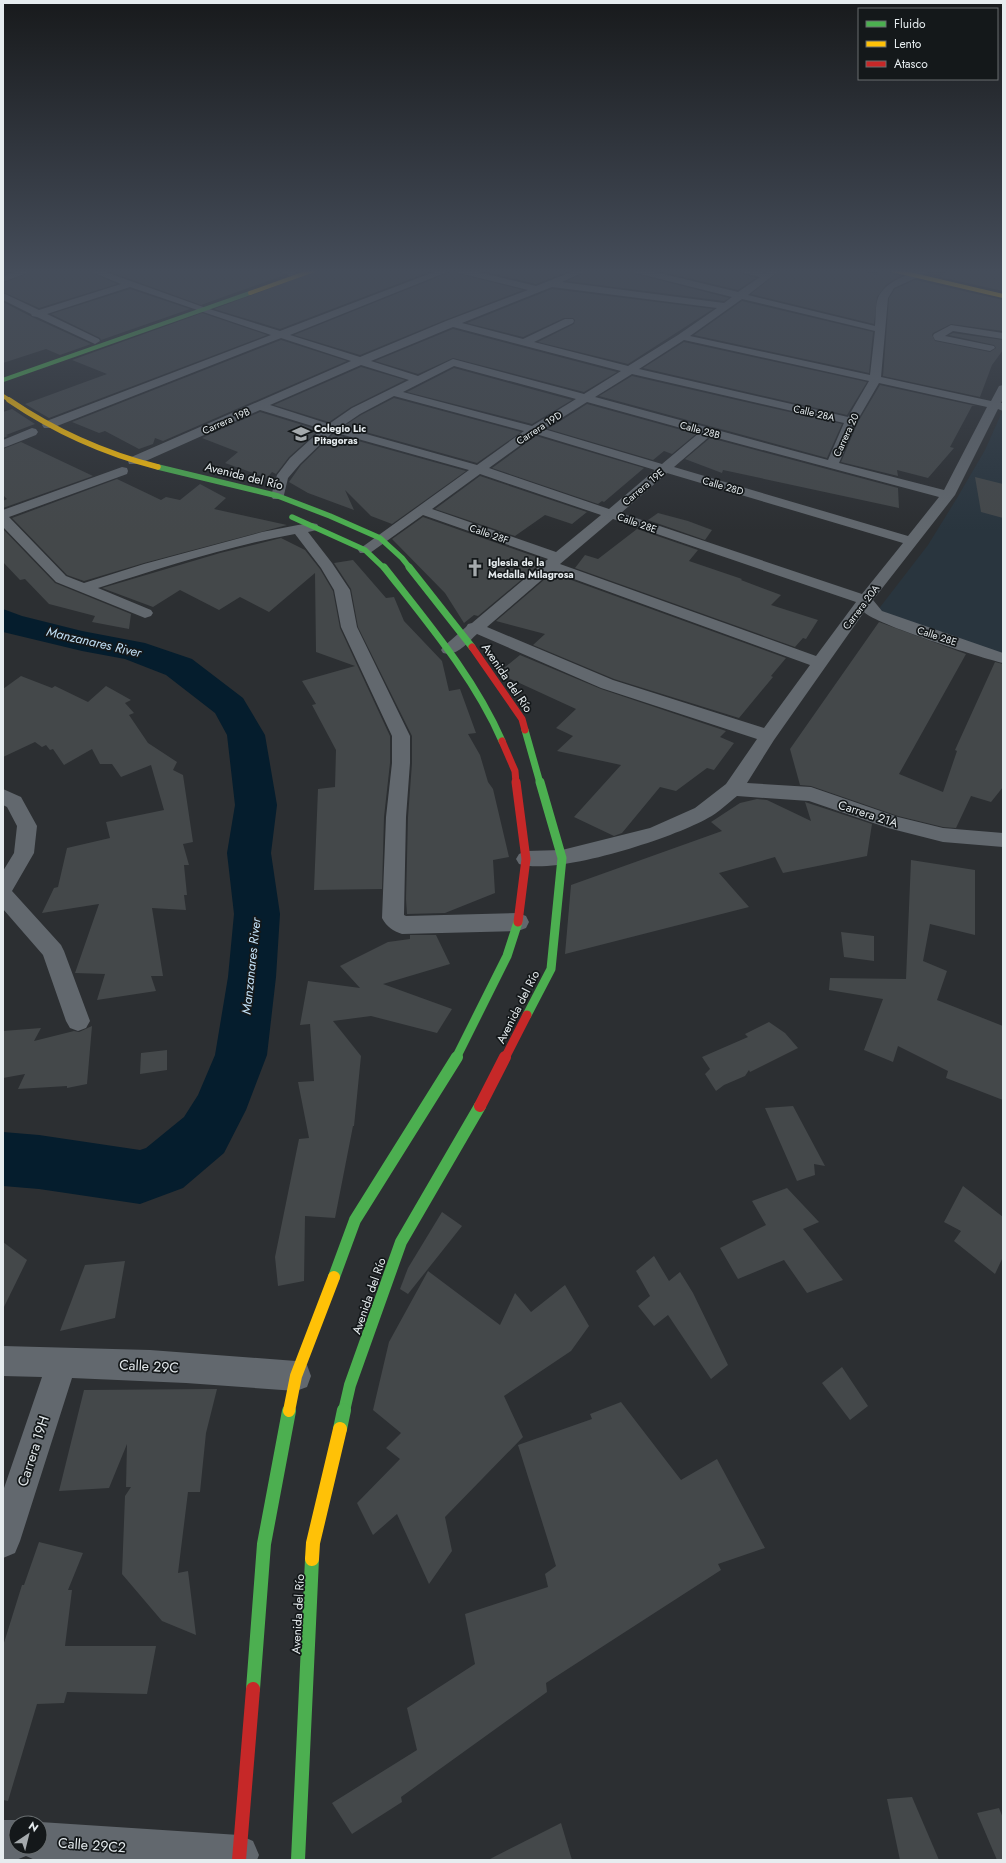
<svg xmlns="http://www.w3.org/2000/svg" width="1006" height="1863" font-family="Jost,sans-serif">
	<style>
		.built { fill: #29353e }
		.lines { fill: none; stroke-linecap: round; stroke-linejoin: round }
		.river { fill: #051d2d; fill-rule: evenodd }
		.building { fill: #44484a }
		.street { fill: #62686e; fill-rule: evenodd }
		.fast-far5 { stroke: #4caf50; stroke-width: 4 }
		.fast-far4 { stroke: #4caf50; stroke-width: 5.5 }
		.fast-far3 { stroke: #4caf50; stroke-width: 7 }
		.fast-far2 { stroke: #4caf50; stroke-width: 9 }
		.fast-far1 { stroke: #4caf50; stroke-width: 12 }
		.fast { stroke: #4caf50; stroke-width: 14 }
		.slow-far3 { stroke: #ffc107; stroke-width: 4 }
		.slow-far2 { stroke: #ffc107; stroke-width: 5.5 }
		.slow-far1 { stroke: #ffc107; stroke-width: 12 }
		.slow { stroke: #ffc107; stroke-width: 14 }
		.jam-far3 { stroke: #c62828; stroke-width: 7 }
		.jam-far2 { stroke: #c62828; stroke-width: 9 }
		.jam-far1 { stroke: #c62828; stroke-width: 12 }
		.jam { stroke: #c62828; stroke-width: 14 }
		.labels { text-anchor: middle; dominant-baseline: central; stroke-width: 3.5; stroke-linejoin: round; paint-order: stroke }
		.far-street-label { font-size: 10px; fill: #e6ecef; stroke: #14181a }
		.far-poi-label { font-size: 10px; font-weight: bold; fill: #e6ecef; stroke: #14181a; text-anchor: start }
		.street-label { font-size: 12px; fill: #e6ecef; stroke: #14181a }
		.water-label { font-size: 13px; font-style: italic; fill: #c2e0f6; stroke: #14181a }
		.near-street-label { font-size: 14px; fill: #e6ecef; stroke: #14181a }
	</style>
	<rect width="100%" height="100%" fill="#2c2f32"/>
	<path class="built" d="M1002 412H1003V655L874 615 928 545 957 498 985 450Z"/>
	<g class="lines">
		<path class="river" d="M3 609 22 616 82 631 145 643 192 659 243 698 265 735 277 805 271 853 280 914 276 977 267 1055 246 1110 224 1153 183 1188 140 1204 39 1189 3 1186V1132L39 1135 140 1150 146 1148 184 1117 198 1095 215 1055 228 977 234 914 227 853 235 805 227 735 215 713 166 675 125 659 82 651 3 632Z"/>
	</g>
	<g class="building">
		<path d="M36 270H86L117 284 39 308 3 292V283Z"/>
		<path d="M105 270H276L285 275 201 305Z"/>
		<path d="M319 270H434L280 329 214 309Z"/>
		<path d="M477 270H572L536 284Z"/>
		<path d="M589 270H630L632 273 729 298 724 301 567 281Z"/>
		<path d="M654 270H738L740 273 756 278 738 290Z"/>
		<path d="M781 270H859L876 275 882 270 900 276 886 285 877 297 874 324 751 294Z"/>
		<path d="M949 270H984L1003 273V291L940 277Z"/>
		<path d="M453 271 455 273 523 290 445 320 360 355 294 335Z"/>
		<path d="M915 280 1003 300V331L951 324 933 333 932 335 935 341 990 352 996 348 994 345 949 335 953 333 1003 340V350L992 365 980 397 883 376 889 298 895 289Z"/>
		<path d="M130 289 190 309 101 340 100 338 51 314Z"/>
		<path d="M552 289 713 309 628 364 538 342 574 324 575 320 573 318H564L523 337 467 323Z"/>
		<path d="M742 301 873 332 869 373 694 335Z"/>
		<path d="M3 302 32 317 91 344 60 355 46 349 3 363Z"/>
		<path d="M202 313 267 335 49 418 25 404 107 374 72 360Z"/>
		<path d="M453 329 617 372 584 392 453 358 418 374 375 361Z"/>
		<path d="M281 340 347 361 163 441 155 438 153 444 139 449 105 431 99 433 72 422Z"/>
		<path d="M684 342 867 382 847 415 643 368Z"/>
		<path d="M361 367 405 380 351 407 329 422 274 405Z"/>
		<path d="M454 368 572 400 532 424 407 392Z"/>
		<path d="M632 376 842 424 827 458 599 396Z"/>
		<path d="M880 385 976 406H972L950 447 954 448 928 478 897 470 898 476 841 462 858 422Z"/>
		<path d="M394 398 521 432 477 463 344 426 361 415Z"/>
		<path d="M587 404 696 434 672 454 664 451 653 460 548 429Z"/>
		<path d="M12 409 35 424 6 435 8 436 3 438V412Z"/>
		<path d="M260 412 319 430 289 457 276 474 272 472 267 478 225 463 238 452 202 438Z"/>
		<path d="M333 434 466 471 392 524 371 516 345 490 354 510 308 493 289 482 301 465Z"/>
		<path d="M536 436 644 468 604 502 602 501 598 504 492 468Z"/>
		<path d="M710 438 898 488 899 508 723 470 722 473 685 459Z"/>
		<path d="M21 442 93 476 3 508V501L7 499 3 495V449Z"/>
		<path d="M480 476 587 512 572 524 545 515 515 536 435 509Z"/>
		<path d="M975 477 1003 484V518L981 512Z"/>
		<path d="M117 479 161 500 166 497 180 500 200 484 226 498 214 509 287 525 144 563 84 581 67 575 12 518Z"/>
		<path d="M658 513 688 521 712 530 705 540 648 520Z"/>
		<path d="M423 517 545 560 478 616 474 615 464 623 445 593 392 539Z"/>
		<path d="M3 529 55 583 131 614 129 629 92 622 95 616 49 604 25 579 20 580 3 562Z"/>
		<path d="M637 529 698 550 689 561 742 579 741 580 781 595 771 605 818 620 806 639 803 638 795 647 575 568 585 555 598 559Z"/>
		<path d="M281 538 305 550 320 569 333 591 340 628 390 736V763L384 817 382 889 314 890 318 789 335 787 336 750 312 705 316 704 302 681 355 666 316 652 315 573 269 612 240 597 219 610 180 590 153 607 102 588 220 553Z"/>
		<path d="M353 560 386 598 394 597 404 621 442 661 449 691 460 689 476 733 468 734 480 755 488 782 493 789 509 857 493 860 495 893 445 913 407 914 406 899 408 817 412 763V736L358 627 351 589 334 563Z"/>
		<path d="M552 573 786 658 771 676 773 677 739 718 614 679 533 645 545 634 496 621Z"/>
		<path d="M879 622 966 654 899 774 943 792 957 751 955 750 995 662 1003 664V787L991 802 971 796 956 828 943 827 898 816 811 786 800 785 790 749Z"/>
		<path d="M520 655 601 689 726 731 720 737 734 743 714 770 707 768 676 791 660 787 622 833 614 836 574 817 621 765 557 751 573 736 556 728 576 709 502 675 499 672Z"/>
		<path d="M21 676 52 688 55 686 88 702 106 686 131 700 125 703 134 713 129 715 148 743 177 762 173 770 183 775 193 842 183 844 189 865H184L187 895H184L186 910 152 908 163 976H151L156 991 97 1000 105 974 75 973 99 904 42 913 54 888 58 887 67 848 110 838 106 822 164 810 151 765 121 777 112 764H100L92 749 64 765 53 749 50 750 46 745 42 747 35 742 3 757V689Z"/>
		<path d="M757 799 767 800 811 821 805 802 872 824 867 856 783 873 775 857 719 873 749 907 565 954 571 885 722 831 711 822 740 803Z"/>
		<path d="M911 860 975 870V935L930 924 923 961 947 971 937 1000 1003 1026V1100L946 1078 948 1071 898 1046 893 1062 864 1050 883 999 829 990 830 978 906 979Z"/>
		<path d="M841 932 874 936V961L844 957Z"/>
		<path d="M410 935H436L450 964 383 984 452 1009 437 1033 371 1016 333 1021 361 1056 354 1126H353L335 1218 305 1216 304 1281 278 1286 275 1257 299 1139 309 1138 298 1082 314 1081 310 1024 300 1025 308 981 360 988 340 966 388 942 410 939Z"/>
		<path d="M769 1022 785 1033 798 1048 750 1072 749 1070 745 1076 724 1085 716 1091 705 1074 710 1069 702 1057 748 1037 745 1034Z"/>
		<path d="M92 1026 87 1084 67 1088V1086L18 1089 25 1074 3 1078V1031L41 1028 34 1041 74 1031 79 1032Z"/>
		<path d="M167 1050V1070L140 1074 141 1053Z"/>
		<path d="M793 1106 825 1166 814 1164 815 1175 797 1181 765 1108Z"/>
		<path d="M963 1186 1003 1217V1257L995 1274 954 1241 961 1231 944 1222Z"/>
		<path d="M787 1188 819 1222 803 1229 843 1280 807 1293 784 1260 738 1279 720 1248 766 1225 752 1201Z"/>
		<path d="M442 1212 462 1226 408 1294 400 1289 408 1268Z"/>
		<path d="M3 1242 27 1260 3 1309Z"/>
		<path d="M654 1256 669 1281 680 1272 693 1293 728 1365 711 1379 668 1315 654 1326 638 1306 650 1296 636 1271Z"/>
		<path d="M125 1261 115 1318 60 1331 85 1265Z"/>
		<path d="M428 1271 500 1325 515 1293 531 1312 565 1285 589 1326 571 1351 504 1396 523 1437 445 1517 452 1551 429 1584 397 1514 373 1535 357 1503 400 1459 386 1448 401 1433 373 1410 389 1342Z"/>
		<path d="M842 1367 868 1406 850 1420 822 1383Z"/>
		<path d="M217 1389 206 1433 200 1492H188L178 1573 188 1571 196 1635 162 1621 122 1574 125 1496 131 1487H126L127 1444 109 1488 59 1491 84 1390Z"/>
		<path d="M621 1402 681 1480 717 1459 765 1548 718 1564 721 1570 546 1683 547 1692 401 1797 402 1802 352 1834 332 1803 417 1750 407 1708 475 1664 465 1614 548 1587 545 1574 556 1566 518 1445 592 1419 590 1414Z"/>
		<path d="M39 1542 83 1553 68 1590H72L65 1646H156L147 1694 67 1692 64 1703 37 1704 8 1801 3 1800V1646L22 1585H24Z"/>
		<path d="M912 1797 939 1860H900L887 1799Z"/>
		<path d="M999 1808 1003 1818V1860H997L977 1813Z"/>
		<path d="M561 1823 572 1860H488Z"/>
	</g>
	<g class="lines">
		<g class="street">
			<path d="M21 270H35L3 282V276Z"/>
			<path d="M87 270H100L206 308 280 331 439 270H452L290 335 360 357 446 321 528 290 455 272 454 270H470L536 286 576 270H588L562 282 724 303 732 297 632 272 631 270H647L738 292 760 277 740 272 739 270H755L766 273 770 270H780L748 295 875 326C876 317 875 306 878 298 885 280 916 270 933 270L894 288 888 298 881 377 991 401 999 386 1003 385V399L1001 403H1003V411L998 409 955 495 873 600 882 611 1003 653V663C981 658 875 624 864 612L774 740 747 783 811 787 898 817 943 828 1003 833V847L943 842 888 828 809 801 737 796C728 803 718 813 708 818 673 838 557 876 519 864L516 859 519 854 526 851 562 850 650 828 695 808 726 784 757 739 601 688 477 634C467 643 457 657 443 653L441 650 443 647 466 627 468 624 472 623 548 559 423 515 370 553H360L358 550 469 470 333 432 300 464 288 478 283 499H273L271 496 277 475 290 458 322 429 260 410 139 464H129L128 461 129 458 351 361 281 338 52 428H44L42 425 44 422 271 335 130 287 47 314 99 339 100 341 95 344 37 317 32 316 31 314 3 300V293L39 310 121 284ZM552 287 717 308 678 335 628 366 534 342 573 323 574 321 573 319H565L523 339 462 323ZM742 299 875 331 870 375 690 336ZM453 327 621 371 584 394 453 359 418 376 371 361ZM684 340 869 381 848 417 639 369ZM361 365 409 380 352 408 329 424 270 405ZM454 366 576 399 532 426 403 392ZM632 374 844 423 828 460 595 397ZM879 383 987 407 944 490 839 463 857 421ZM394 396 524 431 477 465 341 427 360 414ZM587 402 699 433 662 464 544 429ZM536 434 655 470 609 509 489 468ZM710 436 939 497 908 536 674 467ZM667 473 903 543 862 594 621 513ZM480 474 601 515 556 552 432 509ZM613 519 856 602 816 656 560 564ZM552 571 810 665 764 728 613 680 487 627Z"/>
			<path d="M277 270H291L296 273 291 276Z"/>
			<path d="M951 325 1003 333V339L953 331 945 336 994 346 995 348 990 351 935 340 933 336 934 334Z"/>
			<path d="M32 428 36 429 38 432 36 435 3 448V440Z"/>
			<path d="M122 467 127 468 128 471 127 474 9 517 66 576 84 583 144 564 262 532 298 525 312 523 317 524 319 527 317 530 308 532 332 563 350 590 357 627 410 736V763L406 817 404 915 406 916 518 913 526 916 529 922 526 928 518 931 402 934C393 931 387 927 382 918L386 817 392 763V736L341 627 334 590 321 568 295 534C228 546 162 568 98 588L151 610 153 613 151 616 145 618 56 582 3 527V510Z"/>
			<path d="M3 789 21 797 37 826 34 853 12 891 61 945 64 951 90 1021 86 1028 78 1031 70 1028 66 1021 43 955 3 909V871L14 853 17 826 7 807 3 805Z"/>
			<path d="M3 1346 150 1350 296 1361 307 1365 311 1376 307 1387 296 1391 186 1383 72 1378 20 1541 15 1553 3 1558V1491L42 1377 3 1376Z"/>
			<path d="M3 1820H16L23 1823H16V1847H40V1823H38L40 1822 239 1835 253 1841 259 1855 257 1860H35L26 1856 16 1860H3Z"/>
		</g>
		<path class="fast-far5" d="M3 380 250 293"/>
		<g class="fast-far4">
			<path d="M158 467 278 496 330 516 380 538 402 558 410 568"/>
			<path d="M292 517 365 550 384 568"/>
		</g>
		<g class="fast-far3">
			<path d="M384 567C427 622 474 677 502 741"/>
			<path d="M409 567 472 647"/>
			<path d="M525 730 540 783"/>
		</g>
		<g class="fast-far2">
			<path d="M527 1015 551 969 562 858 540 782"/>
			<path d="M456 1058 507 956 518 922"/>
		</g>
		<g class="fast-far1">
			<path d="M334 1277 355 1220 457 1057"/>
			<path d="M344 1411 350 1385 401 1242 480 1106"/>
		</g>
		<g class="fast">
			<path d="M340 1429 344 1410"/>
			<path d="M253 1689 264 1544 289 1411"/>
			<path d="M298 1860 312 1559"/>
		</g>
		<g class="slow-far3">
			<path d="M892 270 1003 296"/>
			<path d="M250 293 314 270"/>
			<path d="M3 396 11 401"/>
		</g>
		<path class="slow-far2" d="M9 400C56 432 103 453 158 467"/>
		<path class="slow-far1" d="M289 1411 296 1376 334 1277"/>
		<path class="slow" d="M312 1559 313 1543 340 1429"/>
		<g class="jam-far3">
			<path d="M472 647 522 719 525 730"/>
			<path d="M502 741 515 771 516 783"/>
		</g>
		<g class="jam-far2">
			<path d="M516 782 526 859 518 922"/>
			<path d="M505 1058 527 1015"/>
		</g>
		<path class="jam-far1" d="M480 1106 505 1057"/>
		<path class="jam" d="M239 1860 253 1689"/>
	</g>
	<linearGradient id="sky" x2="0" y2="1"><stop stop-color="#181a1c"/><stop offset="0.51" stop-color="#454d5a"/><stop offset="1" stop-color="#454d5a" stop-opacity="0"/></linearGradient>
	<rect width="1006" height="531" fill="url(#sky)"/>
	<defs>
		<g id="school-bare" transform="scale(1.38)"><path d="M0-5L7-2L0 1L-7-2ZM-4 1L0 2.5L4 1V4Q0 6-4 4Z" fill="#a5aaad" stroke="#14181a" stroke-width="2.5" paint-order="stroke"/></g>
		<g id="church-bare" transform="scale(1.38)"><path d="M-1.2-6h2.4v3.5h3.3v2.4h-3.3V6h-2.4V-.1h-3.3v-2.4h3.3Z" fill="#a5aaad" stroke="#14181a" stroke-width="2.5" paint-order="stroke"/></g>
	</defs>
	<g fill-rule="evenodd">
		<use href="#school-bare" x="301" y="434"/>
		<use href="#church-bare" x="475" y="568"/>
	</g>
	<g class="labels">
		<g class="far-street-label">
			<text transform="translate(814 413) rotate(13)">Calle 28A</text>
			<text transform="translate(226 421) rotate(-24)">Carrera 19B</text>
			<text transform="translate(539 428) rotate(-33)">Carrera 19D</text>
			<text transform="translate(700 430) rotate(15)">Calle 28B</text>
			<text transform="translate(846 435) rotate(-65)">Carrera 20</text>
			<text transform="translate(723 486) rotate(16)">Calle 28D</text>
			<text transform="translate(643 487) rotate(-40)">Carrera 19E</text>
			<text transform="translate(637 523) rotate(19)">Calle 28E</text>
			<text transform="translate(489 534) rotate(19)">Calle 28F</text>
			<text transform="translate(861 607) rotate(-53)">Carrera 20A</text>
			<text transform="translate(937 636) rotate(18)">Calle 28E</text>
		</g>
		<g class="far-poi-label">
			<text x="314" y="428">Colegio Lic<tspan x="314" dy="12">Pitagoras</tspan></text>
			<text x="488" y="562">Iglesia de la<tspan x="488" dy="12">Medalla Milagrosa</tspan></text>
		</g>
		<g class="street-label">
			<text transform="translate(244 476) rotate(14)">Avenida del Río</text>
			<text transform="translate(507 678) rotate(56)">Avenida del Río</text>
			<text transform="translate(868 814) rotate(18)">Carrera 21A</text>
			<text transform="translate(518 1007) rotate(-63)">Avenida del Río</text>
			<text transform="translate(369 1296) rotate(-71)">Avenida del Río</text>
			<text transform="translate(298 1614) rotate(-87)">Avenida del Río</text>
		</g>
		<g class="water-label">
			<text transform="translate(94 642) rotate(13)">Manzanares River</text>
			<text transform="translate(251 966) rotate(-84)">Manzanares River</text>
		</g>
		<g class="near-street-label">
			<text transform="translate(149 1366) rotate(3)">Calle 29C</text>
			<text transform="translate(33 1451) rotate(-72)">Carrera 19H</text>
			<text transform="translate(92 1845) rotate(4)">Calle 29C2</text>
		</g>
	</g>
	<rect width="1006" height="1863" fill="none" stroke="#e6ecef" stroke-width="8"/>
	<rect x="858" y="8" width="140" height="72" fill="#14181a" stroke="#686d6f"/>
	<rect x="866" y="21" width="20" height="6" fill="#4caf50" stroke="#686d6f"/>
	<text x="894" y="28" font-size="12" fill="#e6ecef">Fluido</text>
	<rect x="866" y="41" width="20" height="6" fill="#ffc107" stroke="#686d6f"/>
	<text x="894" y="48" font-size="12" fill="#e6ecef">Lento</text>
	<rect x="866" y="61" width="20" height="6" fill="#c62828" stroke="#686d6f"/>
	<text x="894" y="68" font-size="12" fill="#e6ecef">Atasco</text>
	<g transform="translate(28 1835) rotate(35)"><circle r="19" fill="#14181a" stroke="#686d6f"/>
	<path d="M0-3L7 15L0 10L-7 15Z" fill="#a5aaad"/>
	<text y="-6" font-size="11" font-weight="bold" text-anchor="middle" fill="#e6ecef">N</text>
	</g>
</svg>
